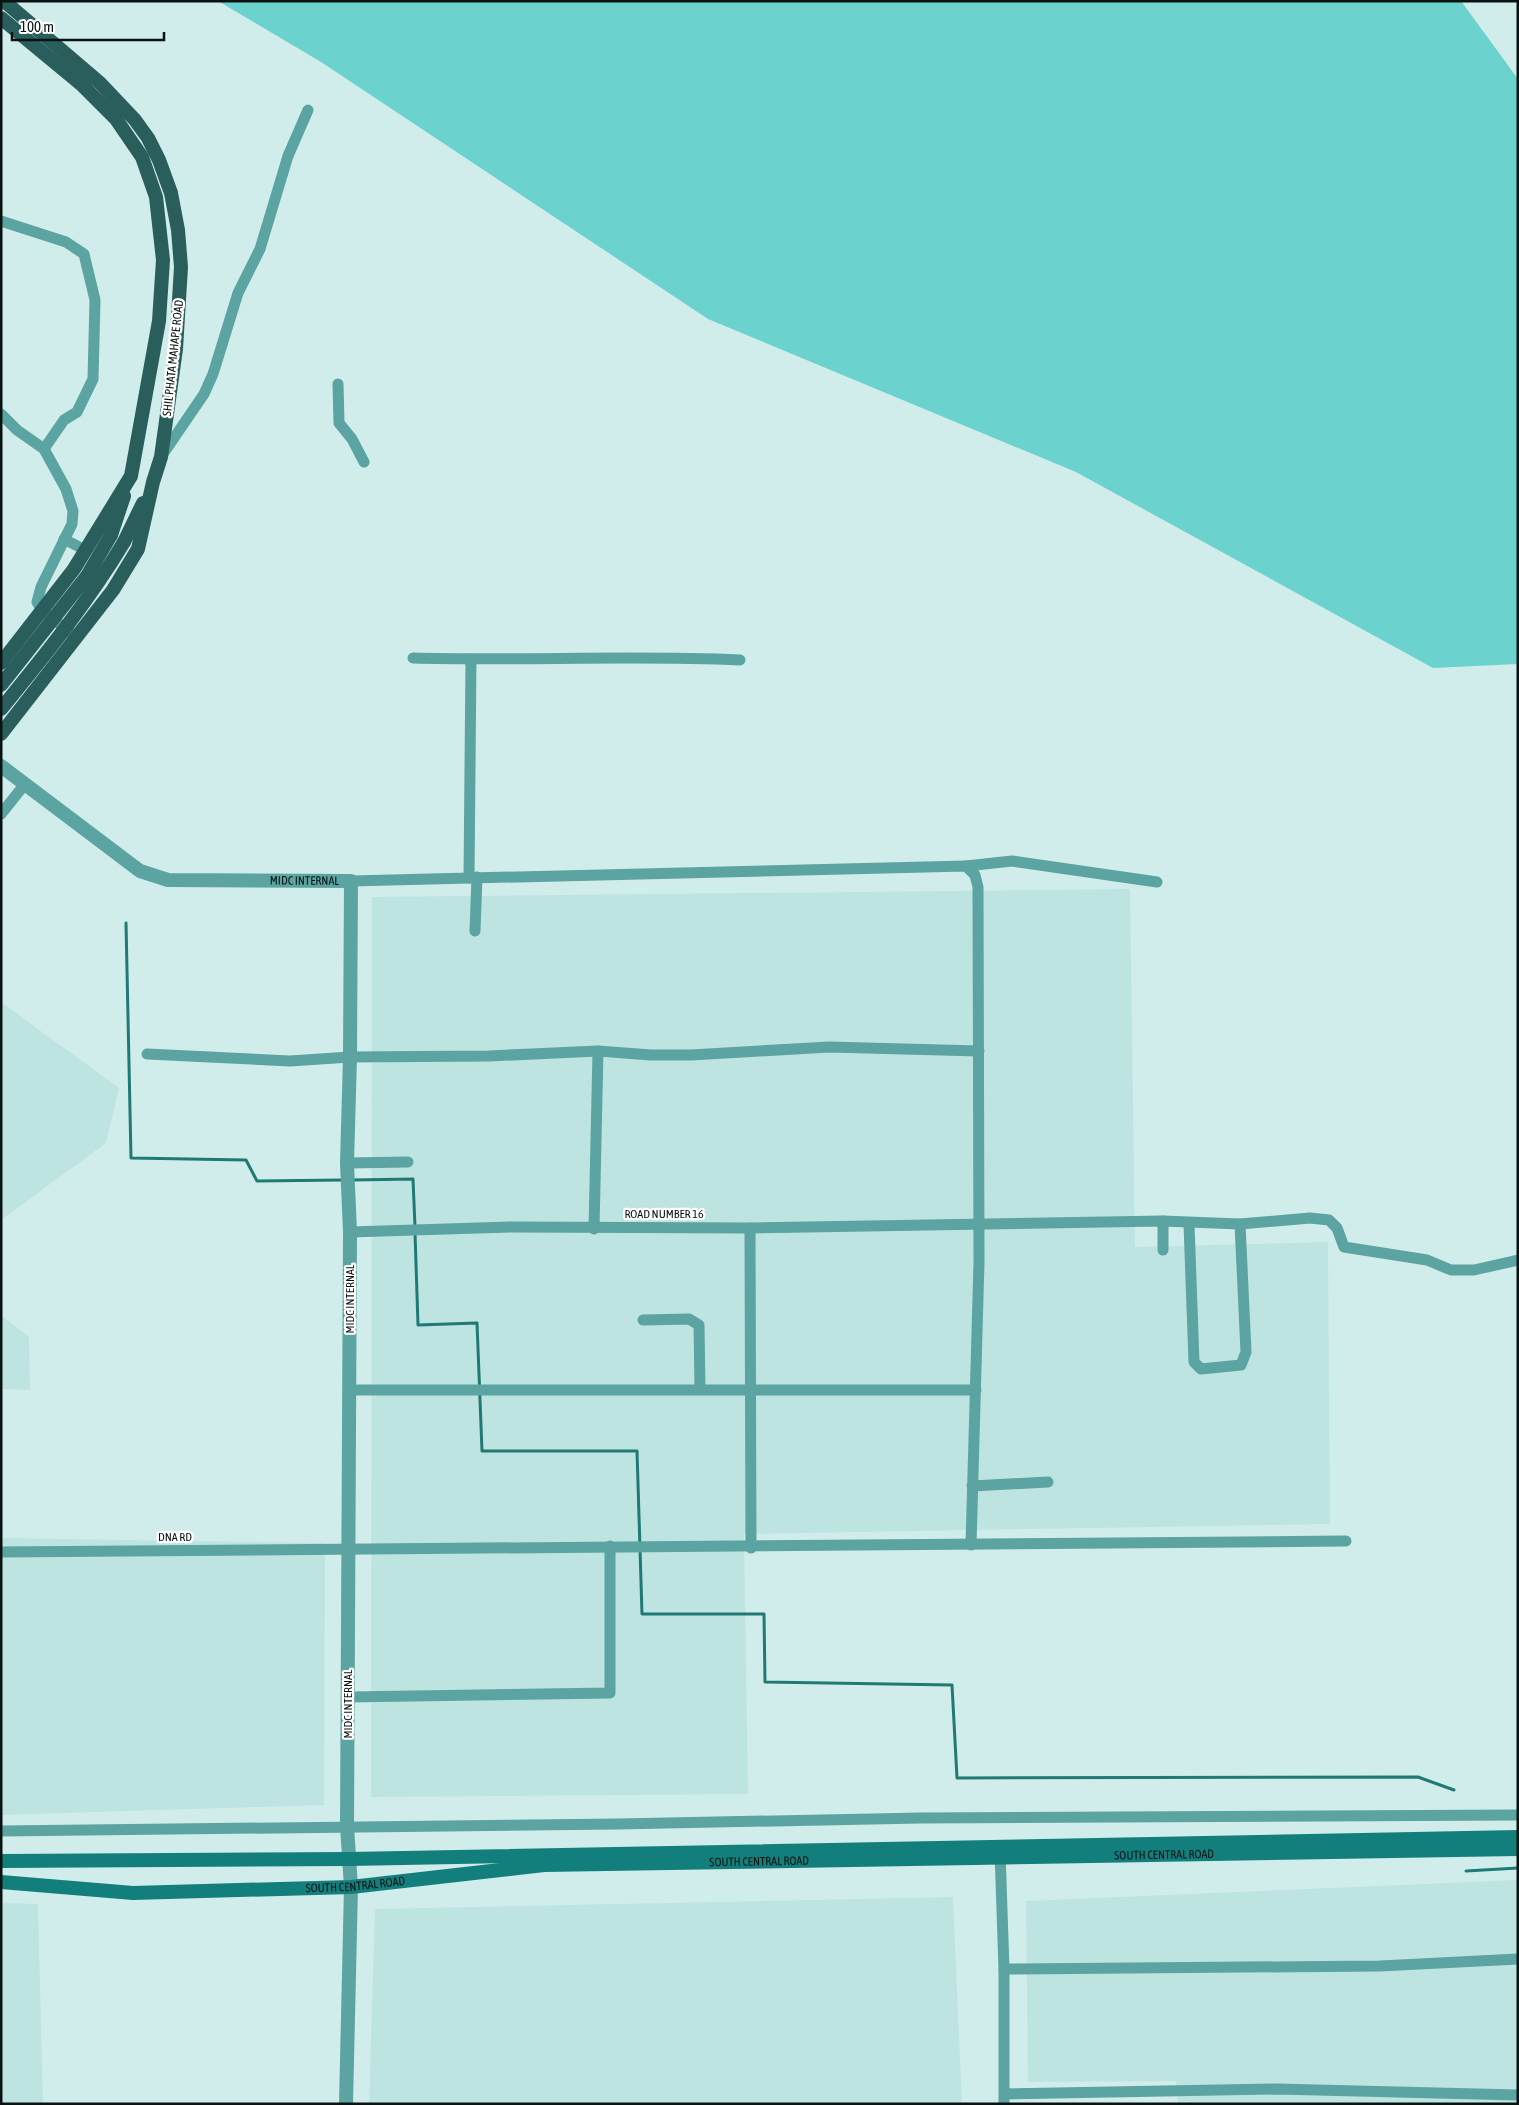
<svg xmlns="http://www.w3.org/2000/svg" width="1519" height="2105" font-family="'Asap Condensed',sans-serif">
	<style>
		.built { fill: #bee4e1 }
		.green { fill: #6cd2cd }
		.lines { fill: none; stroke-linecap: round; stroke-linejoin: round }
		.stream { stroke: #1f7975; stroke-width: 3 }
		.minor { stroke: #5ba4a1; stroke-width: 11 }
		.tertiary { stroke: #5ba4a1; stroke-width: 14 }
		.secondary { stroke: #137f7c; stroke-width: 14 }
		.primary { stroke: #2a5e5c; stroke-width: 14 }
		.primary-bridge { stroke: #2a5e5c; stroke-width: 14 }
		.labels { text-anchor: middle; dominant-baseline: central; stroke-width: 4.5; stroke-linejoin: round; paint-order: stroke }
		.street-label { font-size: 12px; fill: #091312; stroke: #fff }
	</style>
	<rect width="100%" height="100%" fill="#d1edeb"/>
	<g class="built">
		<path d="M1130 889 1135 1247 1328 1242 1330 1524 744 1534 748 1794 371 1797 372 897Z"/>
		<path d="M1 1002 119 1088 106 1143 1 1220Z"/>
		<path d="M1 1315 29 1337 30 1390 1 1389Z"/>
		<path d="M1 1538 325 1543 324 1805 1 1815Z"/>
		<path d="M1518 1880V2104H1178L1176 2081 1028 2082 1026 1901Z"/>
		<path d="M953 1897 962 2104H369L375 1909Z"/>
		<path d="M1 1903 38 1904 43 2104H1Z"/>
	</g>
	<path class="green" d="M218 1H1461L1518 79V664L1433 668 1076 472 708 319 321 62Z"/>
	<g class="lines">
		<g class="stream">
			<path d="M126 923 131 1158 246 1160 257 1181 343 1180"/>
			<path d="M352 1180 413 1179 415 1227"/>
			<path d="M415 1233 418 1325 477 1323 482 1451H637L642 1614H764L765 1682 952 1685 957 1778 1418 1777 1454 1790"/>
			<path d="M1466 1871 1518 1868"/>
		</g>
		<g class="minor">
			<path d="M1 221 66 242 84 254 95 300 93 379 77 412 64 420 44 449"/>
			<path d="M338 384 339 423 352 439 364 462"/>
			<path d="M1 414 17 430 44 449 66 489 73 511 72 524 41 587 37 602 42 610 72 634"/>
			<path d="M161 457 204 394 213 374 238 293 260 249 288 156 308 110"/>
			<path d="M64 539 85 550"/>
			<path d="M413 658C522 661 631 655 740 660"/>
			<path d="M1 814 25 784"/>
			<path d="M966 866 1012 861 1157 882"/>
			<path d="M469 878 471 659"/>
			<path d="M351 881 966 866 975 875 978 887 979 1262 971 1545"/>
			<path d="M475 931 477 877"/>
			<path d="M147 1054 290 1061 350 1057 489 1056 598 1051 651 1055H691L829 1047 979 1051"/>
			<path d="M347 1163 408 1162"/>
			<path d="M1189 1224 1194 1362 1201 1369 1241 1365 1246 1352 1240 1224"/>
			<path d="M750 1228 751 1548"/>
			<path d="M594 1229 598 1051"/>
			<path d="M350 1232 511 1227 750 1228 1163 1221 1240 1224 1310 1218 1329 1220 1337 1228 1344 1247 1427 1260 1451 1270H1474L1518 1260"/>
			<path d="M1163 1250V1221"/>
			<path d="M643 1320 689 1319 699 1325 700 1389"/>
			<path d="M349 1390H976"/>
			<path d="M972 1486 1048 1482"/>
			<path d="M1 1552C450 1549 898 1546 1346 1541"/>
			<path d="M348 1697 610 1693V1546"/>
			<path d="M1 1831 618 1824 921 1818 1518 1815"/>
			<path d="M1000 1851 1004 1969V2104"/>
			<path d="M1004 1969 1380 1966 1518 1959"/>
			<path d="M1005 2094 1277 2089 1518 2095"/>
		</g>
		<path class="tertiary" id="s1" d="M1 766 140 871 168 880 351 881 350 1057 347 1163 350 1232 347 1826 351 1887 346 2104"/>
		<g class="secondary">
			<path d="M1 1861 349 1859 1518 1837"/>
			<path id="s2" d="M1 1882 133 1893 351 1887 544 1865 1518 1849"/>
		</g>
		<g class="primary">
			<path d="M1 18 81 84 116 119 142 157 156 197 163 260 159 321 131 476 74 569 1 663"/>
			<path d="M111 535 124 496"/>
			<path d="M124 542 143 503"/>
			<path d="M1 734 113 590 138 549 153 482 161 457 176 349 181 267 178 230 171 193 159 160 148 138 135 120 100 83 4 1"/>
		</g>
		<g class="primary-bridge">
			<path d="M1 685 87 576 111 535"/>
			<path d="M1 709C45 655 88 602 124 542"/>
		</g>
	</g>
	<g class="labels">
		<g class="street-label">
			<text transform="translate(173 358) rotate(-84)">SHIL PHATA MAHAPE ROAD</text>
			<text stroke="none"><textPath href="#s1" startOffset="340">MIDC INTERNAL</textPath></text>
			<text x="664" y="1214">ROAD NUMBER 16</text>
			<text transform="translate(350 1299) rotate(-90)">MIDC INTERNAL</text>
			<text x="175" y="1537">DNA RD</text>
			<text transform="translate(348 1704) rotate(-90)">MIDC INTERNAL</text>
			<text stroke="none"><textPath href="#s2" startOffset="1165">SOUTH CENTRAL ROAD</textPath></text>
			<text stroke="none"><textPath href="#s2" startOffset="760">SOUTH CENTRAL ROAD</textPath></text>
			<text stroke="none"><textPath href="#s2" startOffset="355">SOUTH CENTRAL ROAD</textPath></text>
		</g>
	</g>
	<rect width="1519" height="2105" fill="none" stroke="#091312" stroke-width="5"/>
	<path d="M12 32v8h152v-8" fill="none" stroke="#091312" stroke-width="2.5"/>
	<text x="20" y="32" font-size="15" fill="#091312" stroke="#ffffff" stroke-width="4" paint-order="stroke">100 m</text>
</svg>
